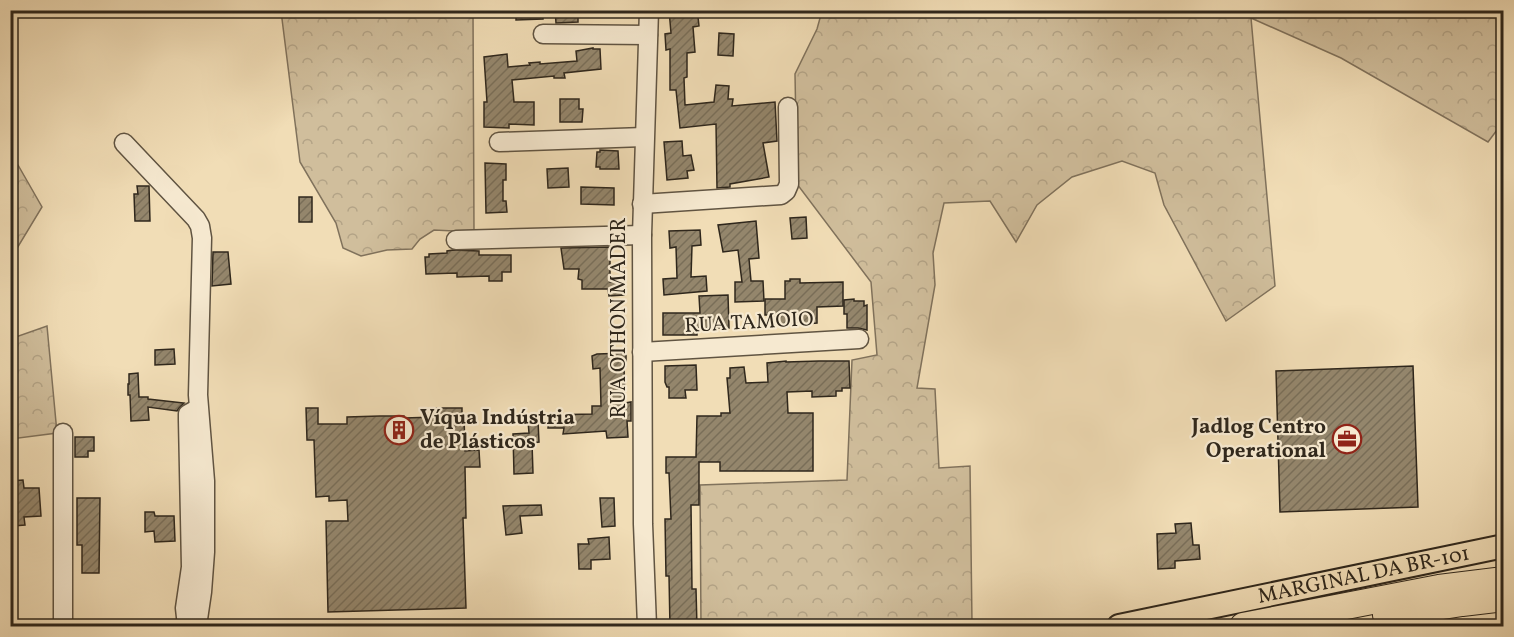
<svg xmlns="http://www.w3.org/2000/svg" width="1514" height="637" font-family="Vollkorn,serif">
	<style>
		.forest { fill: url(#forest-crowns); stroke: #80725c; stroke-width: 1.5 }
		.building { fill: url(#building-hatch); stroke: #2f271c; stroke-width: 1.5 }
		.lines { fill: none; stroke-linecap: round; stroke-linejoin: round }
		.minor-casing { stroke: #605442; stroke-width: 21 }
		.major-casing { stroke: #2f271c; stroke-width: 26 }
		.highway-casing { stroke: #2f271c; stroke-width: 28 }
		.minor { stroke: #f6e9d0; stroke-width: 18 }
		.major { stroke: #f1ddb6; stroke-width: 22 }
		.highway { stroke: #f1ddb6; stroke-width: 26 }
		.labels { text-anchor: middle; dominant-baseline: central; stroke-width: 4.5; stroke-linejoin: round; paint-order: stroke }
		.street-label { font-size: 21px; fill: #2f271c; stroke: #f6e9d0 }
		.poi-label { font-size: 21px; font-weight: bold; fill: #2f271c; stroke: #f6e9d0; text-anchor: start }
	</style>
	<defs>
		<pattern id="forest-crowns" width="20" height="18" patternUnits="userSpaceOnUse" patternTransform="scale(1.5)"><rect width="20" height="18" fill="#d0be9c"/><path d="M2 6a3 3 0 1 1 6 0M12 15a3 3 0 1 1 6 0" fill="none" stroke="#b3a386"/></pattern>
		<pattern id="building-hatch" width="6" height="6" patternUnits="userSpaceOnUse" patternTransform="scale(1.5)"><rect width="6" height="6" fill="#94866c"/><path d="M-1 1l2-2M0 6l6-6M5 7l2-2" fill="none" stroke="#796e58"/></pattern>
	</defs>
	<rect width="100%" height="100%" fill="#f1ddb6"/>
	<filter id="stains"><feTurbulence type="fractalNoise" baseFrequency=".00333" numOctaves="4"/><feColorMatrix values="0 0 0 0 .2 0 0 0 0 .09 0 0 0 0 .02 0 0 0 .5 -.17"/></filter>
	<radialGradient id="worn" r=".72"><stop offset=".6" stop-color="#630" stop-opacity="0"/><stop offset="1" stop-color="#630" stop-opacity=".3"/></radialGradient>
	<g class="forest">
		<path d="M281 11H473L474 232 434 230 420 239 412 249 387 250 361 256 343 248 336 223 300 162Z"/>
		<path d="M822 11H1503V122L1488 142 1341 58 1251 18 1275 286 1226 321 1164 205 1155 173 1122 161 1072 177 1037 205 1016 242 990 201 944 203 933 253 935 285 917 388 935 389 939 468 970 466 972 623 954 626H701L700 485 847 480 852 360 877 355 871 282 797 184 795 74 817 29Z"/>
		<path d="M10 162 18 165 42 207 16 250H11Z"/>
		<path d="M47 326 57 433 11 439 10 339Z"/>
	</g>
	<g class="building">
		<path d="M516 10H543V19L516 20Z"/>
		<path d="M555 10H578V22L556 23Z"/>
		<path d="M669 10H688L689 17H698L699 26 693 27 695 52 687 53V77L684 78 685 105 714 102 716 85 729 86 728 99H733L732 106 775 102 777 141 763 143 769 177 730 184V187L717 188 716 124 680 128 676 90H670V49L666 50 665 34 671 33Z"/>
		<path d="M719 33 734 34 733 56 718 55Z"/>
		<path d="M593 48V49H600L601 69 564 73 565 78H554V76L512 80 514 102H534V125L509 124V128L484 127V102H487L484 57 507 54 508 67 530 65 529 63 540 62V64L577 61 576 51Z"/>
		<path d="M560 99H579V109H583L582 122H560Z"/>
		<path d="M682 141 683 156 691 155 694 170 687 171 688 178 667 180 664 142Z"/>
		<path d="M600 150 618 151 619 169H600V167H596L597 152H600Z"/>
		<path d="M485 163 506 164V180H503V201H506L507 212 486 213Z"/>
		<path d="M568 168 569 187 548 188 547 169Z"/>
		<path d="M137 186H149L150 221H135L134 194H138Z"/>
		<path d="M581 187 614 188V205L581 204Z"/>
		<rect x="299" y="197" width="13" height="25"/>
		<path d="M806 217 807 238 792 239 790 218Z"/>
		<path d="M756 221 759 258 749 259 751 281H763L764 301 735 302V282H742L738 250 723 252 718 225Z"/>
		<path d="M700 230 701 245 692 246 691 277 706 276 707 291 664 295 663 279 677 278 676 247 670 248 669 231Z"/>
		<path d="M610 247V282L623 281 624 295 609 296 608 289H582V280L578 279 579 269H564L561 248Z"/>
		<path d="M453 250 479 251V255H511V272H502V281H489V276L457 277V273L426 274 425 257H429V254L447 253V251Z"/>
		<path d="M213 252H228L231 284 212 286Z"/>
		<path d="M790 279H800V283L843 282V306L817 307V323L780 326V325L773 324 772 315H765V299H785V281H790Z"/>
		<path d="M728 295 729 328H697V335H663V313H700L699 296Z"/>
		<path d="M854 299V301H864V306L867 305V330L858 328H847V314H844V300Z"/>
		<path d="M174 349 175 364 155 365V350Z"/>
		<path d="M626 353V366H624L625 403 631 402V421H627L628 437 607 438 606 431 563 434 564 428H548L549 415 592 414V406H601L600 368 593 369 592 356 597 354Z"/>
		<path d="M786 361V362L819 361H849L850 388H842V391H836V396L812 397V391L787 392 788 413H813V471H720V462H699V505H691L692 589H696L697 627H670L669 576H666L665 519H671L669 473H666V457H696L697 416H721V413H730L727 378H730V368L744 367 746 383 768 382 767 363Z"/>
		<path d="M696 365 697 390H685L686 398H669V387H667L665 382V366Z"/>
		<path d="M1413 366 1418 507 1280 512 1276 371Z"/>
		<path d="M138 373 139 397H148V399L184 403 179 408 177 411 148 407 149 420 131 421 130 395H128V384H129V374Z"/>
		<path d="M306 408H318V424H347V417L380 416H404V418L436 417V408H462V416H464L465 451 479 450 480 467H465L466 518H463L466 608 328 612 326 521H348L347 500 329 501V496L316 497 314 440H307Z"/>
		<path d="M528 421H538L539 442 532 443 533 473 514 474 513 434 529 433Z"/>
		<path d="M75 437H94V451H88V457H75Z"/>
		<path d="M23 480 24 488H39L41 516 24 517 25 525 13 526V525H10V481Z"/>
		<path d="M77 498H100L99 573H82V545H77Z"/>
		<path d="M600 498H614L615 526 602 527Z"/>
		<path d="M541 505 542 515 520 516 522 533 506 535 503 506Z"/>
		<path d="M145 512H154L155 516H174L175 541 155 542 154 531 145 532Z"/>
		<path d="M1191 523 1193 545H1199L1200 559 1175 561V568L1158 569 1157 534 1176 533 1175 524Z"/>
		<path d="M609 537 610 559 591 560V569H579L578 544H589L588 539Z"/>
	</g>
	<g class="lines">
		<g class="minor-casing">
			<g id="minor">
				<path d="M543 34 648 35"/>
				<path d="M499 142 644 137"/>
				<path d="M124 143 196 219 200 226 202 238 198 395 205 481V552L202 592 197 626"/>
				<path d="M642 204 781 195 786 191 789 184 788 107"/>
				<path d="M456 240 642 235"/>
				<path d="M642 352 859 339"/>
				<path d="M63 626V433"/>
				<path d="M187 626 185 608 191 567 188 420V414L197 409"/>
				<path d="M647 626 643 524 642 235 649 10"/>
			</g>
		</g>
		<g class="major-casing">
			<g id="major">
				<path id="s1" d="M1119 626 1504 546"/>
			</g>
		</g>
		<g class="highway-casing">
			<g id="highway">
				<path d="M1386 615 1462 603 1504 598"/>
				<path d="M1243 626 1439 588 1504 580"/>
			</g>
		</g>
		<use href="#minor" class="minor"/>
		<use href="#major" class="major"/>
		<use href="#highway" class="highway"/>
	</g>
	<defs>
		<g id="building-ring" transform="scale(1.5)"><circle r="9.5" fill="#f6e9d0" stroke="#8f2418" stroke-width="1.5"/><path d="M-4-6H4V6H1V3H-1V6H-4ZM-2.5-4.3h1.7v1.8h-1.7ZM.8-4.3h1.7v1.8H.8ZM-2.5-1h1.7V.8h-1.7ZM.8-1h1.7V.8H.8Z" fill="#8f2418"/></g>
		<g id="office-ring" transform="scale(1.5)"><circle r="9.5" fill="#f6e9d0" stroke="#8f2418" stroke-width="1.5"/><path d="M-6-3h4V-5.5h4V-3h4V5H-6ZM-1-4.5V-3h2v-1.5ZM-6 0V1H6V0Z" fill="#8f2418"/></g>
	</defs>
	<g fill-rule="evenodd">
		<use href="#building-ring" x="399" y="430"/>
		<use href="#office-ring" x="1347" y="439"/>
	</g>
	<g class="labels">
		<g class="street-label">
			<text transform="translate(619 318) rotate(-90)">RUA OTHON MADER</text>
			<text transform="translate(749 323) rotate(-3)">RUA TAMOIO</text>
			<text stroke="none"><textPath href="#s1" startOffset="250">MARGINAL DA BR-101</textPath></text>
		</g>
		<g class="poi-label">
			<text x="420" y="418">Víqua Indústria<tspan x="420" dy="24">de Plásticos</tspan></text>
			<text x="1326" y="427" text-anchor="end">Jadlog Centro<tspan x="1326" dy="24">Operational</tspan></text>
		</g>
	</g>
	<rect width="1514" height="637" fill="none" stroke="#f1ddb6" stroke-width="36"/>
	<rect x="12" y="12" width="1490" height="613" fill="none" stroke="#2f271c" stroke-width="3"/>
	<rect x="18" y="18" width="1478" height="601" fill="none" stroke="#2f271c" stroke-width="1.5"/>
	<rect width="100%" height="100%" filter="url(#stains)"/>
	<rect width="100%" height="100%" fill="url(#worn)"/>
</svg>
